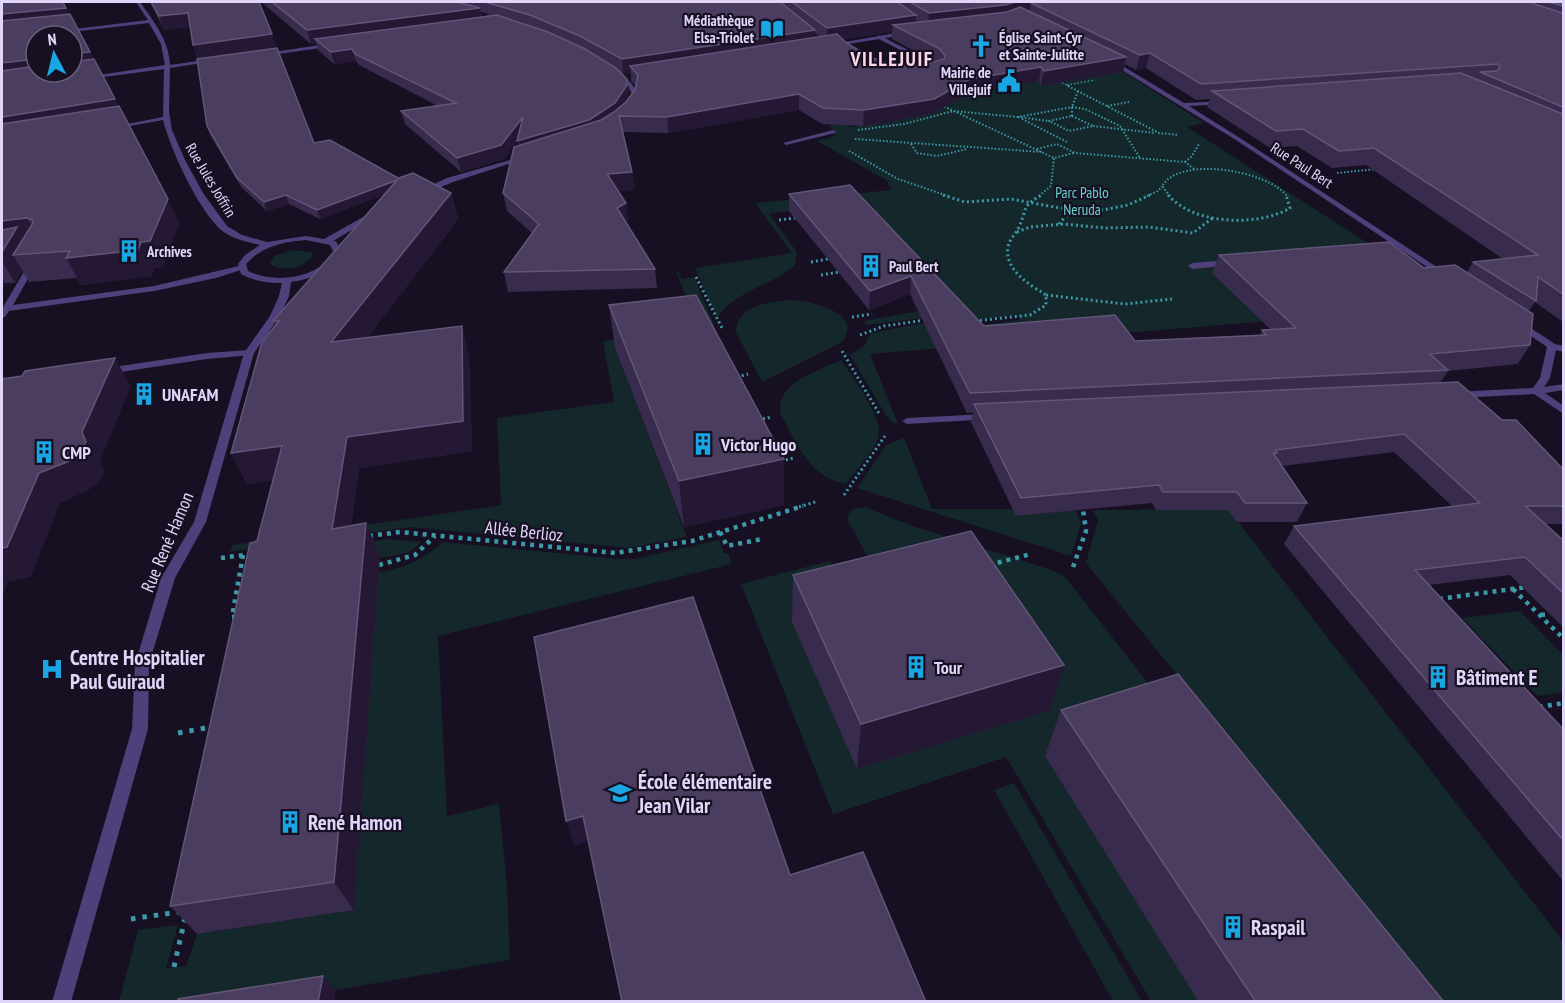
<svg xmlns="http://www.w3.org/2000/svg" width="1565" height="1003" font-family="'PT Sans Narrow',sans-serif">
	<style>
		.green { fill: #14272b }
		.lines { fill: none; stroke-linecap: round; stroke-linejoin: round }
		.path-far4 { stroke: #3c99a8; stroke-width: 1.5; stroke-dasharray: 1.5 2; stroke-linecap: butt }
		.path-far3 { stroke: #3c99a8; stroke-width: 2; stroke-dasharray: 1.5 2; stroke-linecap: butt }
		.path-far2 { stroke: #3c99a8; stroke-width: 3; stroke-dasharray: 2 3; stroke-linecap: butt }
		.path-far1 { stroke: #3c99a8; stroke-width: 4.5; stroke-dasharray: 4 5; stroke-linecap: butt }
		.path { stroke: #3c99a8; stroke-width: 5; stroke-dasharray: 4.5 7; stroke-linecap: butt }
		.lane { fill: #4f407b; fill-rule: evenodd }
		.street { fill: #4f407b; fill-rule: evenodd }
		.wall { fill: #392b4d; fill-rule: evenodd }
		.shaded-wall { fill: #241834 }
		.building { fill: #4b3d60; stroke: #625578; stroke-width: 1.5 }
		.labels { text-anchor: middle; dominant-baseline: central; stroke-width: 4.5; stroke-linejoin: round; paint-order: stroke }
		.far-poi-label { font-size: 15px; font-weight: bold; fill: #e1d5fa; stroke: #171022; text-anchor: start }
		.far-street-label { font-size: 15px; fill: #e1d5fa; stroke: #171022 }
		.far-park-label { font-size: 15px; fill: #69d2cd; stroke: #171022 }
		.poi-label { font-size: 18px; font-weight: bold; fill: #e1d5fa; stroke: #171022; text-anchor: start }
		.street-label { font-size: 18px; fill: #e1d5fa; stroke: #171022 }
		.far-district-label { font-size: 20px; font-weight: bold; letter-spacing: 1.5px; fill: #fbd7e7; stroke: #171022 }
		.near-poi-label { font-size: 21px; font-weight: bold; fill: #e1d5fa; stroke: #171022; text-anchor: start }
	</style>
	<rect width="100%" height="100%" fill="#171022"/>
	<g class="green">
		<path d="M1124 72 1204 123 1187 127 1464 305 870 354 898 424 893 423 887 417 850 355 864 346 871 333 917 324H991L1020 320 1016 315 982 319 933 317 867 325 864 321 944 306 849 202 769 214 797 252 795 265C771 287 737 289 717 318L695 268 792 253 755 203 892 190 886 180 817 141 836 136 830 125 845 123 851 127 891 122 929 102 1042 80Z"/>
		<path d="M292 250 311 252 313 255C306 268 281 273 270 264L274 256Z"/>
		<path d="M676 271H678L682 279 694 277 714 325V332L622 366 687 537 628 548 410 527 230 552 232 545 501 505 497 418 614 402 603 341 700 333Z"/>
		<path d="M792 300C810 301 865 313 842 342L762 382 736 332C736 305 772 301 792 300Z"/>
		<path d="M841 360C852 377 885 418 878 438 872 454 856 470 846 484 810 478 797 444 781 415 774 383 818 371 841 360Z"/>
		<path d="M904 438 932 509H1013L1017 516 1076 510 1081 523 1071 556 857 488 886 445Z"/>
		<path d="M865 507 912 526 1052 570 1066 578 1172 714 1199 1001H1151L1006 757 833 814 741 584 830 561 855 605 890 597 848 521C848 509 854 508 865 507Z"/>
		<path d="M1228 509 1563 941V1001H1442L1086 563 1098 520 1093 510Z"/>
		<path d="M388 539 420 542C417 547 412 551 406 553 375 563 305 557 270 557Z"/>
		<path d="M719 540 724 553H728L732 564 438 636 447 816 499 804 507 887 510 960 271 1001 119 1002 138 930 178 925 166 968 186 966 197 934 354 910 378 572C405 568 422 560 443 542L619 559H634Z"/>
		<path d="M1520 611 1563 655V693L1537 696 1462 618Z"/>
		<path d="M1014 783 1142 1001H1113L994 790Z"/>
	</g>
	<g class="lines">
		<g class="path-far4">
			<path d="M1059 81 1071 87"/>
			<path d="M1067 85 1095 80"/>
		</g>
		<g class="path-far3">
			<path d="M1068 86 1159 133 1179 135"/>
			<path d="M941 105 1054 158 1074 153"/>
			<path d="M1107 106 1129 102"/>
			<path d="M1072 116V107L1078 91"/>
			<path d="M1072 116 1093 126 1069 131 1049 121Z"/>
			<path d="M1018 117 1049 121"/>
			<path d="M1022 119 1067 142"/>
			<path d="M1093 126 1155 133"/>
			<path d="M858 130 904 124 953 111 1018 117 1072 107 1085 109 1120 126 1140 158"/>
			<path d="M855 139 1042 152"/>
			<path d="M911 144 917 153 937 156 967 149"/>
			<path d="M1037 149 1057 144 1075 153 1185 162 1194 169"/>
			<path d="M849 151 898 179 948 196"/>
			<path d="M1185 162 1192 156 1199 144"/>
			<path d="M1337 173 1377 169"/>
			<path d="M1039 196 1051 186 1054 158"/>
			<path d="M1147 196 1158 191 1162 186"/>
			<path d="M1170 196 1162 186C1181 155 1268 171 1287 196"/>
		</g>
		<g class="path-far2">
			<path d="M943 195 965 202 1011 199 1060 208 1103 210 1128 205 1150 195"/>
			<path d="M1168 195C1194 225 1258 227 1290 208L1286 195"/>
			<path d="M779 220 795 218"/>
			<path d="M1059 224 1071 210"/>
			<path d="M1017 232 1030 227 1063 224 1105 228 1149 227 1193 233 1214 217"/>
			<path d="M811 262 828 259"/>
			<path d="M821 275 839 272"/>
			<path d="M696 277 722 328"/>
			<path d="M1046 295 1125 304 1172 299"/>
			<path d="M852 317 872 314"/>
			<path d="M975 321 1030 315 1046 305V295C1030 285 1004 270 1008 247 1010 238 1016 234 1019 227 1027 209 1022 205 1042 195"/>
			<path d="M860 335 884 326 926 320"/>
			<path d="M842 351 880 415"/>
			<path d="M737 377 748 374"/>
			<path d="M758 420 772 417"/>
			<path d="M781 461 794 458"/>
			<path d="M844 495 885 436"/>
			<path d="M799 507 818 501"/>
		</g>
		<g class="path-far1">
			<path d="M720 532 727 546 762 539"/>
			<path d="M369 536 400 532 615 553 692 541 803 506"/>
			<path d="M221 558 252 554"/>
			<path d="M379 565 415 555 435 536"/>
			<path d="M989 565 1031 554"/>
			<path d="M1073 567 1086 531 1083 509"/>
			<path d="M1513 589 1564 639"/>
			<path d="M1439 599 1527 587"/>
			<path d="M1541 615 1550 614"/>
			<path d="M236 617H232L243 555"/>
			<path d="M1539 707 1564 703"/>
		</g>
		<g class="path">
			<path d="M178 733 211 727"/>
			<path d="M131 919 178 912"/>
			<path d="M174 967 185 918"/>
		</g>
		<g class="lane">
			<path d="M879 35 937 65 941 70 937 74H933L935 70 933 67 877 38Z"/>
			<path d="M833 130 836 132 835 133 786 145 783 143Z"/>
			<path d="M33 260 37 263 13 305 154 286 243 265 247 268 216 278 154 291 9 311 5 317 2 318V309L29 263Z"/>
			<path d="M1230 260 1234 263 1233 265 1192 269 1188 266 1192 263Z"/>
			<path d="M249 350 254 353 252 355 207 359 107 374 102 371 107 368 207 353Z"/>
		</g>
		<g class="street">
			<path d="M136 2H140C154 22 169 40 170 65L212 59 215 61 170 68 169 111 172 130 185 160 203 193 227 226 242 235 267 242 306 236 324 239 372 212 379 214 333 241H336L342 253C330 271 313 279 291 282L289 296 280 316 254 353 206 522 175 578 149 664 148 729 71 1002H52L132 729 135 664 161 578 194 522 244 353 270 316 279 296 282 283C267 283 254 281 241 274L238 264 245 255 260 245C247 242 232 239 221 230 198 209 171 151 163 120L114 129 111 127 163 117 164 69 89 79 86 77 165 65 161 44 149 23 62 33 59 31 148 20ZM306 240 330 245 334 253C316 279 275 284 248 271L246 264C262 246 283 242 306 240Z"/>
			<path d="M908 31 910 34 830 47 827 45Z"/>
			<path d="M333 43 335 46 264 56 261 54Z"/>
			<path d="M1111 59 1184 103 1226 101V103L1224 104 1189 106 1240 138 1449 275 1442 277 1236 140 1109 62Z"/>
			<path d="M612 73C624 74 633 83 638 94L632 106 627 105 632 94 628 86 612 75Z"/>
			<path d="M524 156 530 157 453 182 426 193 419 191 447 178Z"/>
			<path d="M1520 321 1555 344 1564 346V352L1556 350 1550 378 1544 387 1564 384V390L1545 393 1564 406V414L1534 394 1457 398 1452 395 1457 392 1533 388 1540 378 1547 347 1517 326 1515 324Z"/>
			<path d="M987 414 991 415 992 417 991 419 907 424 902 421 907 418Z"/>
		</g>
	</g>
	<g class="wall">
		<path d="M2 2 70 15 115 99 179 223 163 267 154 268 151 276 81 285 77 278 29 282 22 270 15 283H5L2 289Z"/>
		<path d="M150 2H259L314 143 399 179 451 193 458 219 368 337 469 355 472 451 359 468 351 526 366 523 380 555 354 910 197 934 170 906 257 541 273 480 247 484 231 453 275 326 273 321 386 194 320 219 289 204 267 211 241 187 210 135 207 126 198 59 193 45 190 27 164 30Z"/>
		<path d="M261 2H1563V322L1535 302 1529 311 1530 345 1518 364 1448 371 1441 382 1502 420 1563 469V524H1546L1563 540V627L1510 575 1429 585 1563 729V881L1284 544 1294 526 1452 506 1394 452 1282 466 1307 503 1297 522H1237L1228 510H1156L1152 503 1016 516 971 422 973 412 967 413 910 294 869 310 789 211V194L984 326 1135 341 1260 335 1262 330H1271L1212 273 1219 255 1424 268 1467 272 1473 262 1503 259 1366 165 1332 168 1297 146 1270 148 1207 107 1210 99 1196 100 1146 68 1136 70 1125 64 1123 72 1041 86 1039 81 968 94 932 114 863 126 822 124 799 110 668 133 623 132 632 172 634 190 618 191 626 203 628 221 626 222 655 269 657 288 508 292 504 272 532 233 507 211 503 193 518 145 517 141 504 159 461 172 405 124 401 111 438 106 359 65 356 61 334 64 318 50 316 43 311 44ZM481 12 485 13 490 15 482 16ZM892 32V39L935 62 920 66 894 65 870 57 848 44 842 39ZM815 33 820 37H815ZM620 72 623 74 631 73V81L636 86 635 90 625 103 628 98 629 91 627 79Z"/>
		<path d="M609 305 784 459V505L684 527 615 348Z"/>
		<path d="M793 575 1049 711 857 769 792 622Z"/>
		<path d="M1061 710 1444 1002H1199L1045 756Z"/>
	</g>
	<g class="shaded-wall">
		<path d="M1015 2H1091L1031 3 1030 9 1004 18 928 27 929 13Z"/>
		<path d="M66 8 75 26 2 35V14Z"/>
		<path d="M480 8 483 21 315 39 316 43 311 44 307 30Z"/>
		<path d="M188 13 193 27 164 30 159 16Z"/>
		<path d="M916 15 915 29 893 25 892 32 827 42V28Z"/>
		<path d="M815 30V44L630 66 631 73 623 74 622 59Z"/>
		<path d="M272 34 277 49 199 59 193 45Z"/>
		<path d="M352 49 356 61 334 64 331 52Z"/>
		<path d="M90 52 100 72 2 86V63L36 59V72H72V54Z"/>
		<path d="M1150 53 1146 68 1136 70 1140 55Z"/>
		<path d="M1126 57 1123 72 1041 86 1044 71Z"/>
		<path d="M1041 67 1039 81 968 94 932 114 863 126 864 110 970 79Z"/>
		<path d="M627 79 629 91 628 98 617 116 520 154 517 141 504 159 461 172 457 158 523 117Z"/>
		<path d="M799 94V110L668 133 667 117Z"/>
		<path d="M115 99 126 121 2 142V117Z"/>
		<path d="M632 172 634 190 610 192 607 174Z"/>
		<path d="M400 179 402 188 320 219 317 210Z"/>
		<path d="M451 193 458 219 342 371 331 342Z"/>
		<path d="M286 195 289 204 267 211 264 202Z"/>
		<path d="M168 199 179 223 163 267 154 268 151 276 81 285 66 258 141 242Z"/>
		<path d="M626 203 628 221 620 226 617 208Z"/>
		<path d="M27 218 42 243 13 255 22 270 15 283 2 261V221Z"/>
		<path d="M911 276 910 294 869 310 870 291Z"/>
		<path d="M2 277 5 283 2 289Z"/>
		<path d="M462 326 469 355 472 451 359 468 346 560 332 529 347 437Z"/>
		<path d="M115 358 131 386 100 461 105 471 99 482 87 491 60 503 31 577 8 582 2 596V548L39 473 82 432Z"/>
		<path d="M282 446 297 477 247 484 231 453Z"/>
		<path d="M784 459V505L684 527 679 481Z"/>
		<path d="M366 523 380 555 354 910 334 882Z"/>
		<path d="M1064 665 1049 711 857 769 861 724Z"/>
		<path d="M583 816 590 840 574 846 566 821Z"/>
		<path d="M323 976 336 991 334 1002H318Z"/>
	</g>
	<g class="building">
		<path d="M2 2H63L66 8 2 14Z"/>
		<path d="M151 2H259L272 34 193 45 188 13 159 16Z"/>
		<path d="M272 2H457L480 8 307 30Z"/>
		<path d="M485 2H780L815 30 622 59 580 36 530 15Z"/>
		<path d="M792 2H897L916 15 827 28Z"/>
		<path d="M910 2H1015L1005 5 929 13Z"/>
		<path d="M1043 2H1528L1563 13V107L1480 72 1497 71 1500 67 1498 64 1201 84 1150 53 1140 55 1031 3Z"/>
		<path d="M1548 2H1563V6Z"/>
		<path d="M1020 7 1126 57 1044 71 1041 67 970 79 934 99 864 110 823 108 799 94 667 117 619 116 632 172 607 174 626 203 617 208 655 269 504 272 539 224 503 193 514 147 601 120 614 112 626 102 635 90 638 75 630 66 837 34 848 44 870 57 894 65 920 66 944 59 945 56 940 49 893 25 1007 12Z"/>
		<path d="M70 14 90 52 72 54V36H36V59L2 63V21Z"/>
		<path d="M497 15 548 32 585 49 616 68 627 79V85L615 103 589 120 517 141 523 117 501 145 457 158 401 111 456 103 355 54 352 49 331 52 315 39Z"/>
		<path d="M277 48 314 143 330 140 400 179 317 210 286 195 264 202 237 178 207 126 197 59Z"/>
		<path d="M94 59 115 99 2 117V71L36 66V72H72V62Z"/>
		<path d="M1461 73 1563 114V294L1538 277 1536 301 1473 262 1538 255 1374 148 1339 151 1303 129 1276 131 1212 91Z"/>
		<path d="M119 106 168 199 150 241 141 242 138 250 66 258 70 251 13 255 33 223V220L27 218 2 221V124Z"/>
		<path d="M413 173 451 193 331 342 462 326 463 421 347 437 332 529 366 523 334 882 170 906 250 543 257 541 282 446 231 453 262 342 279 321H273L399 178Z"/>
		<path d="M850 185 984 326 1115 315 1135 341 1266 335 1262 330 1296 328 1219 255 1389 242 1424 268 1455 265 1533 314 1530 345 1430 354 1448 370 970 393 911 276 870 291 789 194Z"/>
		<path d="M17 227 2 252V230Z"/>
		<path d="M696 295 784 459 679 481 609 305Z"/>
		<path d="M115 358 82 432 86 442 80 453 67 462 39 473 7 547 2 548V379L22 376 25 371Z"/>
		<path d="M1458 382 1502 420H1516L1563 469V506H1525L1563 540V593L1525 557 1415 570 1563 729V840L1294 526 1480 503 1404 434 1275 450 1277 453H1273L1307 503H1245L1237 492H1163L1159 485 1021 498 974 404Z"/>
		<path d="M971 531 1064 665 861 724 793 575Z"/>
		<path d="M693 597 790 875 863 852 926 1002H622L583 816 566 821 534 637Z"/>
		<path d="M1178 674 1444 1002H1256L1061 710Z"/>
		<path d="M323 976 318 1002H178V999Z"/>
	</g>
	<defs>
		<g id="library-bare" transform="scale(1.8)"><path d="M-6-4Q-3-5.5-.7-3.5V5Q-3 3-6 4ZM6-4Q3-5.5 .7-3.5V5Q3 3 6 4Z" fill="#19a6e3" stroke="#171022" stroke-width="2.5" paint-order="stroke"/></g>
		<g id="church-bare" transform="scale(1.8)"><path d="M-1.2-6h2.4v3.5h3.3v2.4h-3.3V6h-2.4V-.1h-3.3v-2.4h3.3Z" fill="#19a6e3" stroke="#171022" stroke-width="2.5" paint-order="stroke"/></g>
		<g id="civic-bare" transform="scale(1.8)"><path d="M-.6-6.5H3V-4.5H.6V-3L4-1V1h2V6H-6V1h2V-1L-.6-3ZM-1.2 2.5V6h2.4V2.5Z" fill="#19a6e3" stroke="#171022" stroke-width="2.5" paint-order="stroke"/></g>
		<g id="building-bare" transform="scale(1.8)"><path d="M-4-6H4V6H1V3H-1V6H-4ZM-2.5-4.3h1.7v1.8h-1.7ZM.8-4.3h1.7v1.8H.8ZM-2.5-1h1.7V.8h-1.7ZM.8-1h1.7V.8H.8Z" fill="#19a6e3" stroke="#171022" stroke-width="2.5" paint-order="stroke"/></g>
		<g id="hospital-bare" transform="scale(1.8)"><path d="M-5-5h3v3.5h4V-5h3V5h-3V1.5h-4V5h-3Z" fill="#19a6e3" stroke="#171022" stroke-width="2.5" paint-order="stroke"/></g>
		<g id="school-bare" transform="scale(1.8)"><path d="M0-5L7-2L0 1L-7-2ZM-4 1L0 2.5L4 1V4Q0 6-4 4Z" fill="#19a6e3" stroke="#171022" stroke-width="2.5" paint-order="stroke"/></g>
	</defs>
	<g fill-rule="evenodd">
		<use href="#library-bare" x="772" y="29"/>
		<use href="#church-bare" x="981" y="46"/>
		<use href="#civic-bare" x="1009" y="81"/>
		<use href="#building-bare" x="129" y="251"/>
		<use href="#building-bare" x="871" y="266"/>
		<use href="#building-bare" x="144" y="394"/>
		<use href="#building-bare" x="703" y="444"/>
		<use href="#building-bare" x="44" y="452"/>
		<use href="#building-bare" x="916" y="667"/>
		<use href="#hospital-bare" x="52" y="669"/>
		<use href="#building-bare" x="1438" y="677"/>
		<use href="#school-bare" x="620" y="793"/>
		<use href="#building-bare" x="290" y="822"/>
		<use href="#building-bare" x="1233" y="927"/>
	</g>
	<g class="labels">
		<g class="far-poi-label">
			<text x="754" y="20" text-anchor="end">Médiathèque<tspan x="754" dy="17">Elsa-Triolet</tspan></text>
			<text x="999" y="37">Église Saint-Cyr<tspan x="999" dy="17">et Sainte-Julitte</tspan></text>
			<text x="991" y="72" text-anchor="end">Mairie de<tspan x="991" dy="17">Villejuif</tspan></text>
			<text x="147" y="251">Archives</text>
			<text x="889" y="266">Paul Bert</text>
		</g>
		<g class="far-street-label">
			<text transform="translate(1302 165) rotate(33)">Rue Paul Bert</text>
			<text transform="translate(211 180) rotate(59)">Rue Jules Joffrin</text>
		</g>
		<g class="far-park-label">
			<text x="1082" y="192">Parc Pablo<tspan x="1082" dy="17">Neruda</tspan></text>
		</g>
		<g class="poi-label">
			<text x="162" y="394">UNAFAM</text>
			<text x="721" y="444">Victor Hugo</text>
			<text x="62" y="452">CMP</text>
			<text x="934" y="667">Tour</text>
		</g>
		<g class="street-label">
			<text transform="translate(524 531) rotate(6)">Allée Berlioz</text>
			<text transform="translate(167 542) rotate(-67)">Rue René Hamon</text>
		</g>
		<g class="far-district-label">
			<text x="892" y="59">VILLEJUIF</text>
		</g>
		<g class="near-poi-label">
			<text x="70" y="657">Centre Hospitalier<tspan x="70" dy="24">Paul Guiraud</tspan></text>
			<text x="1456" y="677">Bâtiment E</text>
			<text x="638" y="781">École élémentaire<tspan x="638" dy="24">Jean Vilar</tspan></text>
			<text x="308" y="822">René Hamon</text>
			<text x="1251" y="927">Raspail</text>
		</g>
	</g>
	<rect width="1565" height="1003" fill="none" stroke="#e1d5fa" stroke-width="6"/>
	<g transform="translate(54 54) rotate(353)"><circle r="28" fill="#171022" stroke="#685f78" stroke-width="1.5"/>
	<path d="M0-4.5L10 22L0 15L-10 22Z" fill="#19a6e3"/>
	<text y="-9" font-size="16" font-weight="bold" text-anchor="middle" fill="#e1d5fa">N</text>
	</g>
</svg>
